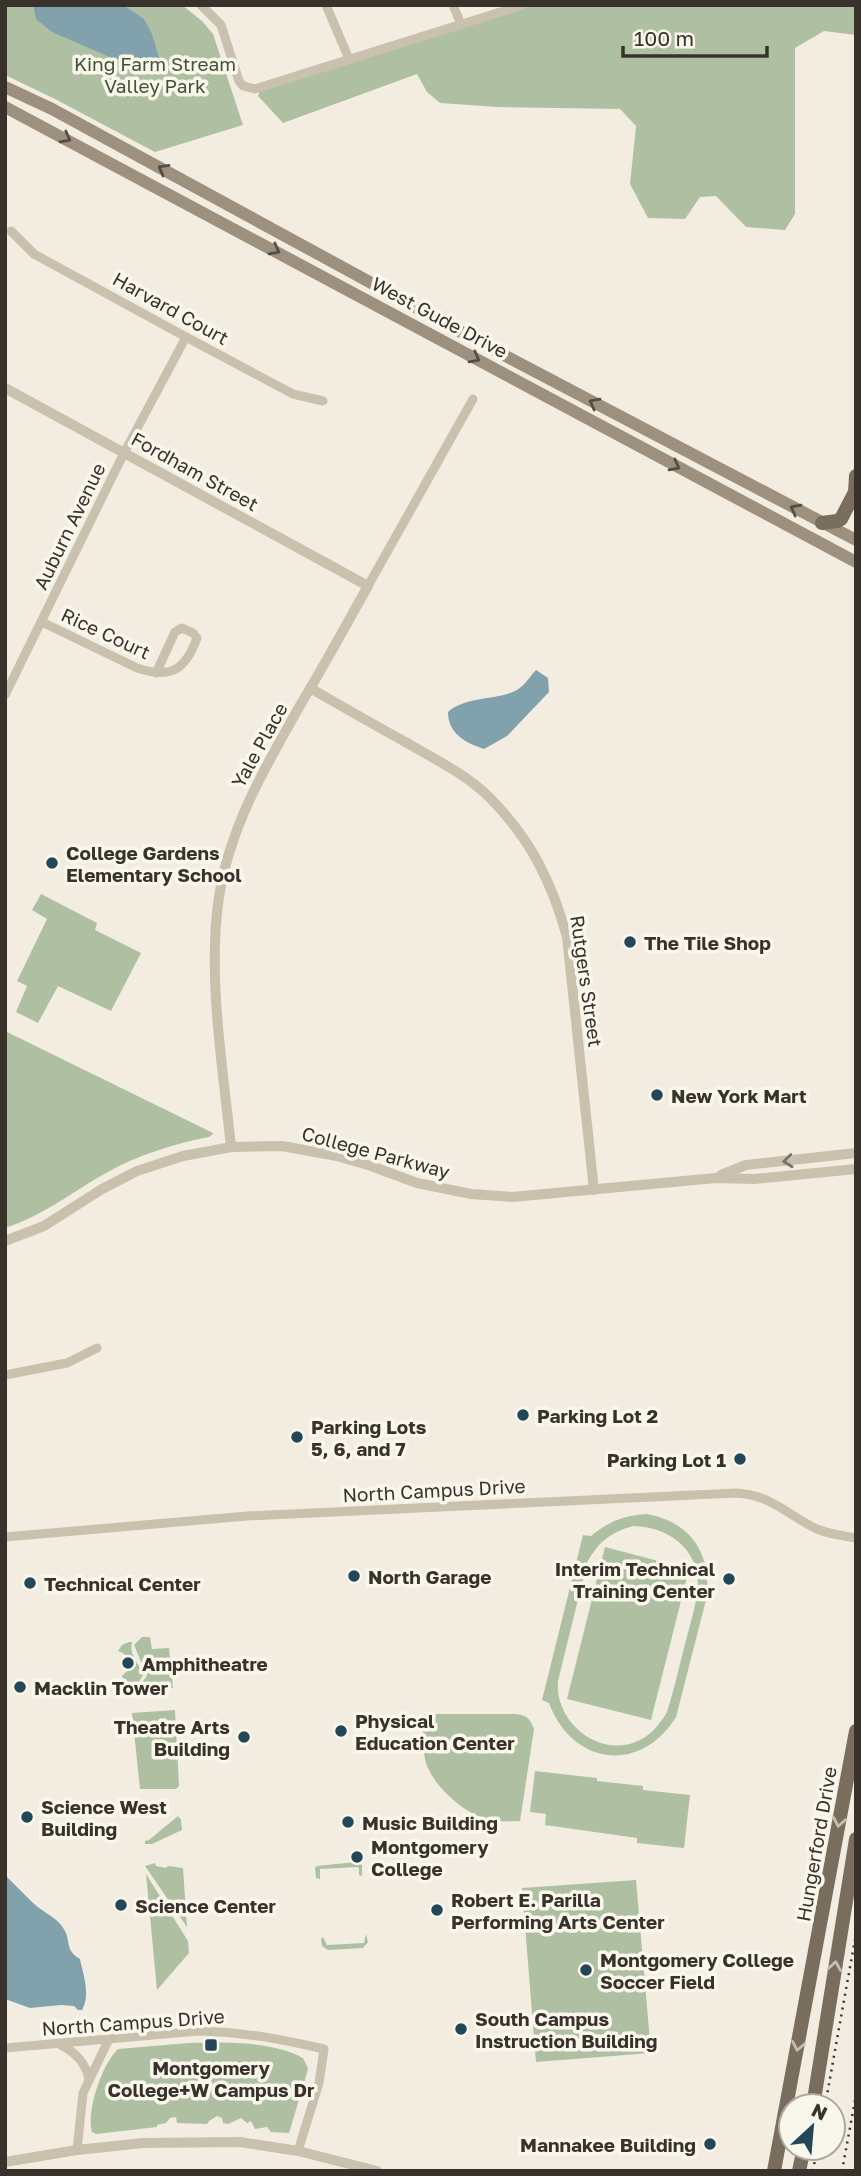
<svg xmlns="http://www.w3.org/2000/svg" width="861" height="2176" font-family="'Golos Text',sans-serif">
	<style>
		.green { fill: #aec0a1; fill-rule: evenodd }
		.water { fill: #81a1ad }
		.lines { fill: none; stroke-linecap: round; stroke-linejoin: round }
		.minor { stroke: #c9c0ad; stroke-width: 9 }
		.tertiary { stroke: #c9c0ad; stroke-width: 10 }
		.secondary { stroke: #9d907e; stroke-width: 12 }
		.primary { stroke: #796d5d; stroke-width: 14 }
		.rail { stroke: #38322b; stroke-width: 2.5; stroke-dasharray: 2 5; stroke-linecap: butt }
		.oneway { stroke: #564e44 }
		.oneway2 { stroke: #797266 }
		.oneway3 { stroke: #c6bfb3 }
		.poi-dot { fill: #234757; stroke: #f9f6ec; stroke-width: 2.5 }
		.labels { text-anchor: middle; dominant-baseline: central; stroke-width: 7; stroke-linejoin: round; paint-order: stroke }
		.park-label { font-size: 19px; fill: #3f5430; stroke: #f9f6ec }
		.street-label { font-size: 19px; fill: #38322b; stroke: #f9f6ec }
		.poi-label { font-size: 19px; font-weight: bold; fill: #38322b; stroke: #f9f6ec; text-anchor: start }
	</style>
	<rect width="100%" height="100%" fill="#f2ede0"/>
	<g class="green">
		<path d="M6 5H182L202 21 213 34 243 125 155 152 55 99 5 75Z"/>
		<path d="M523 5H856V35L824 31 795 48V214L785 230 746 227 716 196 700 197 685 219 648 218 630 184 636 126 620 109 498 107 440 103 427 92 417 74 283 123 258 96 261 88Z"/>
		<path d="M41 894 97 923 95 930 141 953 111 1011 58 986 38 1023 16 1012 27 986 17 981 47 919 32 910Z"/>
		<path d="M5 1031 213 1133V1134L209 1137C173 1144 138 1155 106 1173 72 1192 43 1216 5 1228Z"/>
		<path d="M647 1514C690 1522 711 1552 707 1596L676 1717C640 1775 572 1765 549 1703L542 1700 583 1535 591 1536C608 1522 624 1515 647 1514ZM633 1526C673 1527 704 1554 697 1596 694 1612 689 1628 685 1644 679 1667 674 1690 667 1712 660 1724 652 1734 640 1740 600 1760 554 1722 558 1681L587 1563C597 1543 611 1532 633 1526Z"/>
		<path d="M605 1547 689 1569 651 1720 567 1699Z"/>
		<path d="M142 1637H150L152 1649 169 1648 173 1688 136 1691 135 1687 140 1685 147 1676 134 1645Z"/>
		<path d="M129 1642H132C129 1657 139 1662 143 1675L138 1683 131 1685 125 1683 122 1676 129 1669C131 1659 127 1654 118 1651L122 1645Z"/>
		<path d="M175 1710 179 1786 176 1789H140L132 1713Z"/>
		<path d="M424 1714H515C526 1715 530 1718 534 1729L520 1821C506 1822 494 1822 481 1817 460 1810 429 1781 425 1759 422 1744 423 1729 424 1714Z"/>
		<path d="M535 1771 597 1778V1781L643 1786V1790L690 1795 684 1848 637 1843V1838L545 1825 546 1814 530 1812Z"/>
		<path d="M178 1816 181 1820 182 1830 152 1844H145V1841L149 1840Z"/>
		<path d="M356 1862 362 1865V1876L359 1875V1868L357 1867 320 1869V1879L316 1878 315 1868 317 1866Z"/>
		<path d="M155 1863 156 1866 166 1868 168 1866 183 1868 187 1927 145 1866Z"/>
		<path d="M146 1874 188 1941 189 1953 157 1990Z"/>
		<path d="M636 1880 651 2053 536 2062 522 1888Z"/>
		<path d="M366 1934 368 1942 363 1948 328 1950 322 1946 321 1939 323 1937 327 1945 364 1943Z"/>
		<path d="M189 2043C222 2042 274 2041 303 2058L308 2068 307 2073 289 2133 271 2132 267 2127 255 2129 251 2121 247 2123 241 2118 228 2124 223 2123 222 2118 217 2116 209 2121 207 2124 177 2123 176 2117 170 2118 166 2123 157 2125V2127L96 2134 92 2132C86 2111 102 2064 118 2049Z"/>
	</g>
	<g class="water">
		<path d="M33 5H123L144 19 152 34 162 68 157 71 140 62 112 58 52 32 36 19Z"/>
		<path d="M536 670 548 678 549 692 507 736 484 749C466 743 448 734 448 712 469 694 503 702 521 687 527 682 531 675 536 670Z"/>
		<path d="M5 1875C14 1884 23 1893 32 1902 42 1912 59 1918 65 1931 71 1943 65 1950 80 1959 83 1974 91 1995 82 2010H78L74 2006 61 2005 30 2008 5 1999Z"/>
	</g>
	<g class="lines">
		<g class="minor">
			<path d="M201 5 221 25 239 81 243 86 255 89 523 5"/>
			<path d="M326 5 349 59"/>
			<path d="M453 5 461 24"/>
			<path d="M11 231 34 254 186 337 293 394 323 401"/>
			<path d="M368 586 473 399"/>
			<path d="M42 622 137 668C170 679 185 671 197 638L193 633 182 628 175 632 156 673"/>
			<path d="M5 695 124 453 186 337"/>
			<path d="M5 1375 67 1363 97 1348"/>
			<path d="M5 1537 247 1516 736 1493C772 1495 787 1515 817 1529 829 1534 843 1536 856 1538"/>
			<path d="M61 2045C76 2053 85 2062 89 2079"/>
			<path d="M5 2048 199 2031C245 2032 280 2039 324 2049L319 2083 298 2151"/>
			<path d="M77 2150 83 2093 109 2039"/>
		</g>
		<g class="tertiary">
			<path d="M5 388 368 586C346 625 325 664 302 702 267 764 230 825 219 897 207 975 223 1068 231 1147"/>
			<path d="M310 688C343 707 376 726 409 744 436 760 467 775 489 797 530 838 552 882 567 937L594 1190"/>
			<path d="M721 1175 746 1165 856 1153"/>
			<path d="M5 1241 44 1226 102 1189 137 1171 183 1156 231 1147 282 1146 337 1156 371 1166 417 1183 471 1194 512 1197 716 1178 754 1179 856 1169"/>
			<path d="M5 2162 77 2150 143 2143 240 2142 298 2151 377 2171"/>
		</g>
		<g class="secondary">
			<path d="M5 87 52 109 498 352 856 540"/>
			<path d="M5 107 856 562"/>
		</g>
		<g class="primary">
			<path d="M822 523 837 521 841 519 855 492 856 476"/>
			<path d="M813 2106 856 1839"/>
			<path d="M774 2171 856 1731"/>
			<path d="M799 2171 804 2148"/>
		</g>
		<g class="rail">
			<path d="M825 2106 856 1934"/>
			<path d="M813 2171 817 2148"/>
			<path d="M842 2171 856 2095"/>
		</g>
	</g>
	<defs><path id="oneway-chevron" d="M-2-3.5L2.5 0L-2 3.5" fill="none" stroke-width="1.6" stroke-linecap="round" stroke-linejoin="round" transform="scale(1.75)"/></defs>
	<g class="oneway">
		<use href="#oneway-chevron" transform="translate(66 138) rotate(28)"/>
		<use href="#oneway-chevron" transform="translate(163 169) rotate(-151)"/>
		<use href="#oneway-chevron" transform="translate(275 250) rotate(28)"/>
		<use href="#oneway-chevron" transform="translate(475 358) rotate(28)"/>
		<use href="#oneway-chevron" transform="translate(594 403) rotate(-152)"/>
		<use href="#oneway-chevron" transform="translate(675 466) rotate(28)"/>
		<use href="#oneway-chevron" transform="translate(795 509) rotate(-152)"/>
	</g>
	<use class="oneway2" href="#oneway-chevron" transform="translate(788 1161) rotate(174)"/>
	<g class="oneway3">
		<use href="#oneway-chevron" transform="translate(839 1822) rotate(100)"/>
		<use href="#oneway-chevron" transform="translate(835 1966) rotate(-81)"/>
		<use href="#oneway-chevron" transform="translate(798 2046) rotate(101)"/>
	</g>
	<g class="poi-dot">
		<circle cx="52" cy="863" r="7"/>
		<circle cx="630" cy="942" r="7"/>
		<circle cx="657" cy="1095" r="7"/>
		<circle cx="523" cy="1415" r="7"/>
		<circle cx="297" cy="1437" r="7"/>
		<circle cx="740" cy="1459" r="7"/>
		<circle cx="354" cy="1576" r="7"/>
		<circle cx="729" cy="1579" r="7"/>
		<circle cx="30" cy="1583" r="7"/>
		<circle cx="128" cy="1663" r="7"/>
		<circle cx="20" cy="1687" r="7"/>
		<circle cx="341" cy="1731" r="7"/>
		<circle cx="244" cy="1737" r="7"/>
		<circle cx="27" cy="1817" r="7"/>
		<circle cx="348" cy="1822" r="7"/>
		<circle cx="357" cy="1857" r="7"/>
		<circle cx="121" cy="1905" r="7"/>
		<circle cx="437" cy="1910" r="7"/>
		<circle cx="586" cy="1970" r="7"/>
		<circle cx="461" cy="2029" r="7"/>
		<rect x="204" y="2038" width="14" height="14" rx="3.5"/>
		<circle cx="710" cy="2144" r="7"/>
	</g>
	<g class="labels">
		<g class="park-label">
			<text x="155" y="63">King Farm Stream<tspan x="155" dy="22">Valley Park</tspan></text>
		</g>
		<g class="street-label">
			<text transform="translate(171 308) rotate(29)">Harvard Court</text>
			<text transform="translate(440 317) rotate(28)">West Gude Drive</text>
			<text transform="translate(195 471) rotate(29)">Fordham Street</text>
			<text transform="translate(69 526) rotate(-64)">Auburn Avenue</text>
			<text transform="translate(106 633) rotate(25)">Rice Court</text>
			<text transform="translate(259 745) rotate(-61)">Yale Place</text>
			<text transform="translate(587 981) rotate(82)">Rutgers Street</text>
			<text transform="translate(376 1152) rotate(15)">College Parkway</text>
			<text transform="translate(434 1490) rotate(-3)">North Campus Drive</text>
			<text transform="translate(816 1844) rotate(-80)">Hungerford Drive</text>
			<text transform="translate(133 2022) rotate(-4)">North Campus Drive</text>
		</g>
		<g class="poi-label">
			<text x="66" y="852">College Gardens<tspan x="66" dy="22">Elementary School</tspan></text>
			<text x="644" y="942">The Tile Shop</text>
			<text x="671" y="1095">New York Mart</text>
			<text x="537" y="1415">Parking Lot 2</text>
			<text x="311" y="1426">Parking Lots<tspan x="311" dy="22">5, 6, and 7</tspan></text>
			<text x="726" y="1459" text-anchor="end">Parking Lot 1</text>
			<text x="715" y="1568" text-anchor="end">Interim Technical<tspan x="715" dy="22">Training Center</tspan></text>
			<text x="368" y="1576">North Garage</text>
			<text x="44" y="1583">Technical Center</text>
			<text x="142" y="1663">Amphitheatre</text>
			<text x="34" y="1687">Macklin Tower</text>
			<text x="355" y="1720">Physical<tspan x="355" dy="22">Education Center</tspan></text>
			<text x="230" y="1726" text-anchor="end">Theatre Arts<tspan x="230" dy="22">Building</tspan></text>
			<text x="41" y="1806">Science West<tspan x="41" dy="22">Building</tspan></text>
			<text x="362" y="1822">Music Building</text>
			<text x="371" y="1846">Montgomery<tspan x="371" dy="22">College</tspan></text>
			<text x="451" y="1899">Robert E. Parilla<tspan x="451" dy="22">Performing Arts Center</tspan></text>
			<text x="135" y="1905">Science Center</text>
			<text x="600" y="1959">Montgomery College<tspan x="600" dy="22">Soccer Field</tspan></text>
			<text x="475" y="2018">South Campus<tspan x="475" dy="22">Instruction Building</tspan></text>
			<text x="211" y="2067" text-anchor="middle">Montgomery<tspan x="211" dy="22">College+W Campus Dr</tspan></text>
			<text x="696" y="2144" text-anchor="end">Mannakee Building</text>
		</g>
	</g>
	<rect width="861" height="2176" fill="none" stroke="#38322b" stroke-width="14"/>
	<g transform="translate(812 2127) rotate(26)"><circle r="33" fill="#f9f6ec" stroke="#aca89f" stroke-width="2"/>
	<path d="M0-5L12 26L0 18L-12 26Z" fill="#234757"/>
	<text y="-10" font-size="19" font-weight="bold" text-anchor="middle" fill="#38322b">N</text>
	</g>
	<path d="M623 46v10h144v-10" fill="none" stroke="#38322b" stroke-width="3.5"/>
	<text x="634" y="46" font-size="21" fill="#38322b" stroke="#f9f6ec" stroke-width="5" paint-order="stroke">100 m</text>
</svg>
